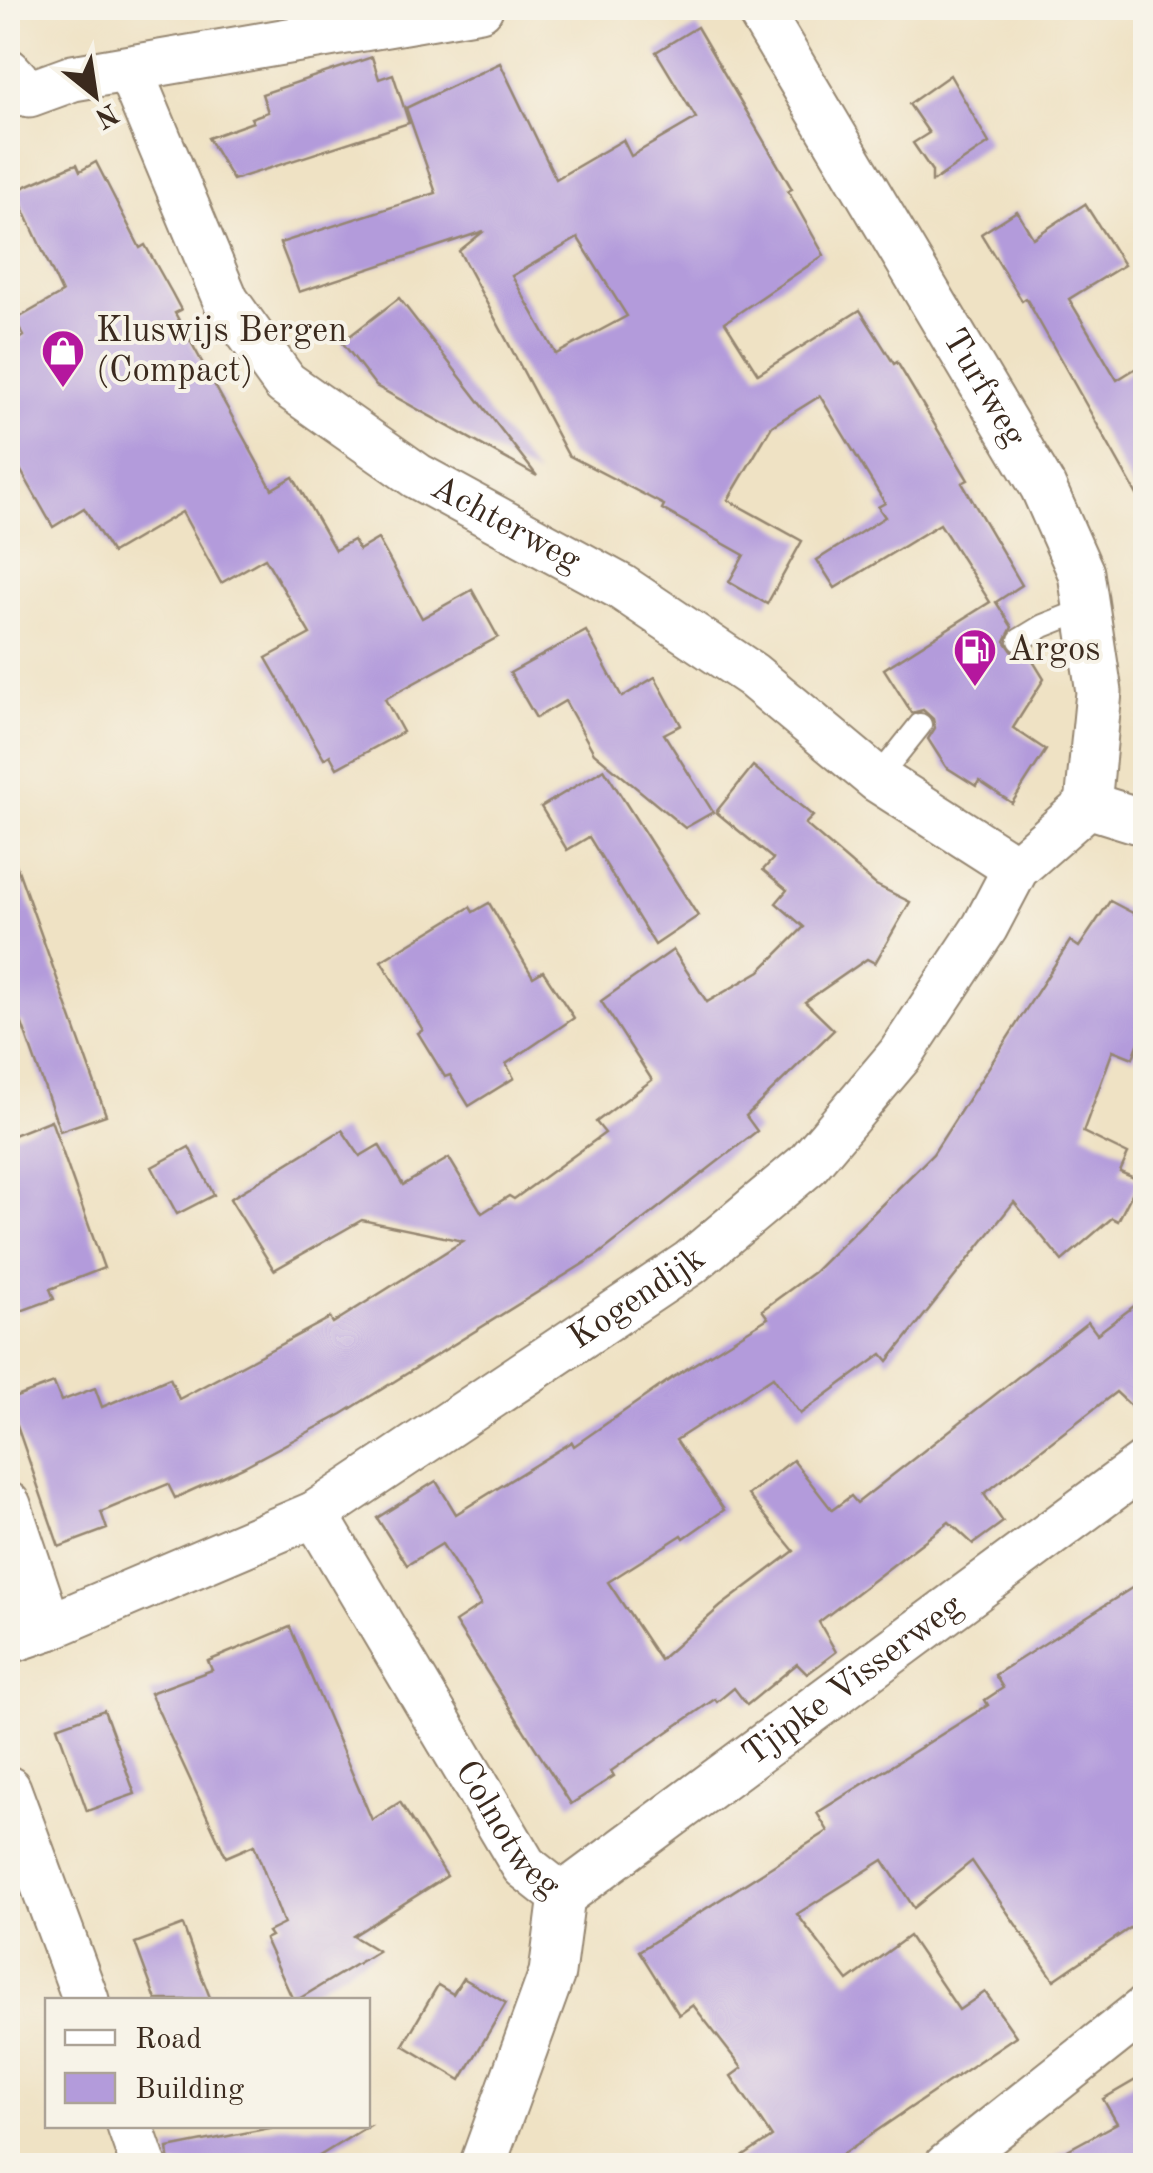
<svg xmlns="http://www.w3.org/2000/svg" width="1153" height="2173" font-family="'Old Standard TT',serif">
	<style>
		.building { fill: #b39bdb; fill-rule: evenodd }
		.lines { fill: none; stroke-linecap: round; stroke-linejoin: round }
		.service-casing { stroke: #958671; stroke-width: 26 }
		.minor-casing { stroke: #958671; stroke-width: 49 }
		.service { stroke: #fff; stroke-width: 22 }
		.minor { stroke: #fff; stroke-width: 45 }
		.labels { text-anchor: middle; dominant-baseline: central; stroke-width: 8; stroke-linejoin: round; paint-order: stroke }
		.poi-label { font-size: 35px; fill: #3b2a1e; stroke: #f7f3e8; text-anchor: start }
		.street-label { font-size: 35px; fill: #3b2a1e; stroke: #f7f3e8 }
	</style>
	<rect width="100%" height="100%" fill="#f7f3e8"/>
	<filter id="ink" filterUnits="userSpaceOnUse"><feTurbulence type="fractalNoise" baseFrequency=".01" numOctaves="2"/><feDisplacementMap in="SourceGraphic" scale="20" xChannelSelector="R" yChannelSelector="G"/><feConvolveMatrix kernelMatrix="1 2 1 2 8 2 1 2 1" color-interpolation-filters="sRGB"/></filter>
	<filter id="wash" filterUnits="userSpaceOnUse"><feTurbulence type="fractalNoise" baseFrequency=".0048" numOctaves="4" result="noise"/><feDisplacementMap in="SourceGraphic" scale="40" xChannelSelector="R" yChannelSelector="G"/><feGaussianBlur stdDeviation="2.25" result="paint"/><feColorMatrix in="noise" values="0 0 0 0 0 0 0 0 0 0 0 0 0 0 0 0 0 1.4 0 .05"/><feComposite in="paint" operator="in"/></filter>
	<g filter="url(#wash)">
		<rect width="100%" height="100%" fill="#efe2c4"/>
		<g id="blocks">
			<g class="building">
				<path d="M697 27 792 189 788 191 824 255 725 322 758 374 860 310 894 364 897 362 968 480 962 483 1022 585 996 602 1012 627 1005 641 1014 654 1028 653 1044 679 1013 728 1046 750 1012 803 979 781 976 786 946 767 928 739 935 728 933 719 923 710 912 713 884 669 990 602 940 524 835 588 817 560 885 517 878 507 885 503 820 396 772 426 728 500 802 541 767 604 729 582 744 555 662 509 664 505 568 455 459 251 484 231 299 292 280 243 436 193 406 108 500 63 556 179 623 140 631 156 696 118 656 52ZM578 238 627 316 556 354 512 276Z"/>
				<path d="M372 57 379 79 393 74 409 123 233 180 208 138 253 122 251 118 268 112 262 94Z"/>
				<path d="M950 75 989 143 932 182V171L913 143 929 133 909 104Z"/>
				<path d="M96 162 140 248 145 245 172 293 181 310 175 313 272 489 293 477 335 550 353 540 359 550 378 539 422 618 472 590 498 637 385 699 403 732 337 768 330 755 324 759 266 658 310 634 265 558 221 583 182 512 112 553 84 508 53 527 8 448V347L24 336 15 320 62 293 15 191 71 166 77 164 80 171Z"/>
				<path d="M1085 204 1124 265 1069 299 1117 380 1146 362V511L1026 298 1022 301 981 234 1017 211 1033 238Z"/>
				<path d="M399 298 537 476 376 386 342 342Z"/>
				<path d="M586 631 622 697 655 677 681 725 664 734 713 812 685 828 594 753 565 701 536 718 510 673Z"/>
				<path d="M753 766 813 816 805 824 876 885 910 902 875 963 867 959 805 1002 834 1030 746 1116 757 1131 599 1254 342 1414 243 1467 175 1498 168 1484 101 1512 107 1529 59 1547 8 1400 54 1383 61 1401 95 1388 102 1407 170 1378 179 1399 330 1318 333 1323 463 1241 362 1220 274 1270 230 1199 342 1130 360 1156 379 1145 403 1185 449 1158 482 1213 509 1196 514 1199 605 1133 596 1122 652 1080 601 1001 673 950 707 1002 760 971 804 927 776 903 787 890 763 870 773 859 716 812Z"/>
				<path d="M604 769 698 916 655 945 589 837 567 850 541 807Z"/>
				<path d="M13 856 106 1115 60 1131 21 1021 8 1026V857Z"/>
				<path d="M1110 901 1146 920V1023L1133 1058 1113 1050 1083 1132 1128 1154 1120 1172 1139 1180 1118 1221 1112 1218 1062 1261 1014 1202 888 1361 882 1354 800 1414 773 1377 676 1440 724 1510 684 1538 682 1535 608 1582 660 1660 721 1606 794 1551 748 1495 793 1460 832 1510 851 1496 857 1503 1088 1322 1097 1334 1146 1297V1420L1116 1392 984 1494 1003 1522 973 1544 949 1522 819 1622 836 1652 807 1674 797 1664 747 1705 734 1688 717 1702 715 1699 611 1771 614 1776 571 1804 455 1622 481 1605 442 1544 407 1565 377 1518 436 1481 456 1514 572 1442 574 1446 672 1378 768 1318 762 1310 814 1272 933 1154 1070 941 1079 947Z"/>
				<path d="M489 903 533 977 543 971 574 1018 506 1064 514 1078 469 1106 450 1075 445 1077 418 1033 423 1030 381 961 470 907 473 912Z"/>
				<path d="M51 1120 104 1268 50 1289 54 1299 18 1312 8 1283V1137Z"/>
				<path d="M189 1147 214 1195 177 1214 152 1167Z"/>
				<path d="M1146 1579V1917L1054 1980 972 1861 914 1908 883 1860 797 1914 848 1981 909 1936 959 2010 985 1992 1016 2036 825 2166H729L772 2137 731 2076 742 2068 693 2005 679 2015 639 1951 828 1831 817 1813 988 1705 985 1700 1003 1688 995 1675Z"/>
				<path d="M290 1627 372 1820 400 1802 447 1876 353 1936 378 1951 297 2000H293L265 1939 271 1936 268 1932 284 1924 254 1845 226 1857 150 1693 212 1670 208 1661Z"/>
				<path d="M104 1710 135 1794 87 1811 57 1727Z"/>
				<path d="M183 1925 198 1967 211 2000H156L135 1943Z"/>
				<path d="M463 1978 506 2003 461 2080 403 2045 438 1985 453 1994Z"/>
				<path d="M1146 2074V2166H1038L1117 2123 1103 2099Z"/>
				<path d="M280 2126H368L303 2166H170L168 2148Z"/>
			</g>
		</g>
	</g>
	<g filter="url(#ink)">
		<use href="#blocks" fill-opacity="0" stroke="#958671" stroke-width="2.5"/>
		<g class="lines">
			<g class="service-casing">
				<g id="service">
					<path d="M1020 640 1043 626 1086 609"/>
					<path d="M877 779 920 725"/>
				</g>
			</g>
			<g class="minor-casing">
				<g id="minor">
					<path id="s1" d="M758 8 1043 487 1081 573 1099 692 1088 805"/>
					<path id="s2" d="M129 69 226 301 285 383 417 476 621 587 752 675 877 779 1016 868"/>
					<path d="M8 71 29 94 73 78 480 8"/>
					<path d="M1088 805 1146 823"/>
					<path d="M8 1505 49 1627"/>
					<path id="s3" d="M315 1514 524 1866 562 1896"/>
					<path id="s4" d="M8 1641 49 1627 315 1514 690 1263 807 1165 900 1055 985 927 1016 868 1088 805"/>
					<path d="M8 1789 86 2000"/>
					<path id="s5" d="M562 1896 1146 1463"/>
					<path d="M130 2126 144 2166"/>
					<path d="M482 2166 552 1973 562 1896"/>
					<path d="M947 2166 1146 2008"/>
				</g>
			</g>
			<use href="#service" class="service"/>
			<use href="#minor" class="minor"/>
		</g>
	</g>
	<defs>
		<g id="shop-pin" transform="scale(2.25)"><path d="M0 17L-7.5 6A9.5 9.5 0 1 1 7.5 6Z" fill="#b5179e" stroke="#f7f3e8"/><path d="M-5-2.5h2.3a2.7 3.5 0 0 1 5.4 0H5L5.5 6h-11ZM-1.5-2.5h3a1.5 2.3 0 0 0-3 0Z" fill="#fff"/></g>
		<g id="fuel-pin" transform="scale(2.25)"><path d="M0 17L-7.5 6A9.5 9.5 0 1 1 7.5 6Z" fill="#b5179e" stroke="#f7f3e8"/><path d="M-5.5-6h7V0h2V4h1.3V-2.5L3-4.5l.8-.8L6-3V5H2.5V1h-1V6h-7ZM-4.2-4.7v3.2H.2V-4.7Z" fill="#fff"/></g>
	</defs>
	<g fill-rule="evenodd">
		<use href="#shop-pin" x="63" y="351"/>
		<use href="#fuel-pin" x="975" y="650"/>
	</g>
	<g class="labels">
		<g class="poi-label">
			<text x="96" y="331">Kluswijs Bergen<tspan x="96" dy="40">(Compact)</tspan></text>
			<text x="1008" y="650">Argos</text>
		</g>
		<g class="street-label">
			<text stroke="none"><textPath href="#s1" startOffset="442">Turfweg</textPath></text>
			<text stroke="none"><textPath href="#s2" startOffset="615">Achterweg</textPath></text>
			<text stroke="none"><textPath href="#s4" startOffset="720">Kogendijk</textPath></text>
			<text stroke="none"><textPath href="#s5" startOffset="362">Tjipke Visserweg</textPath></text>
			<text stroke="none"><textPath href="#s3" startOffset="370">Colnotweg</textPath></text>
		</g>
	</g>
	<rect width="1153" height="2173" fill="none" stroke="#f7f3e8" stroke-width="40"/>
	<rect x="45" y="1998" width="325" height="130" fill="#f7f3e8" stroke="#aca397" stroke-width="2.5"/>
	<rect x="65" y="2030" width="50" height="15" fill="#ffffff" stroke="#aca397" stroke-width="2.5"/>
	<text x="135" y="2048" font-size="30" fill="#3b2a1e">Road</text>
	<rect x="65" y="2073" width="50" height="30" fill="#b39bdb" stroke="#aca397" stroke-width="2.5"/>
	<text x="135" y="2098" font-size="30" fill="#3b2a1e">Building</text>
	<g transform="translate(95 95) rotate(150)" stroke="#f7f3e8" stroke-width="8" paint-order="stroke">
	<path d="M0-8L18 38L0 25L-18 38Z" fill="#3b2a1e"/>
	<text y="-15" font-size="28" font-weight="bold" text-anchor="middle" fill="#3b2a1e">N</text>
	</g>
</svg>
